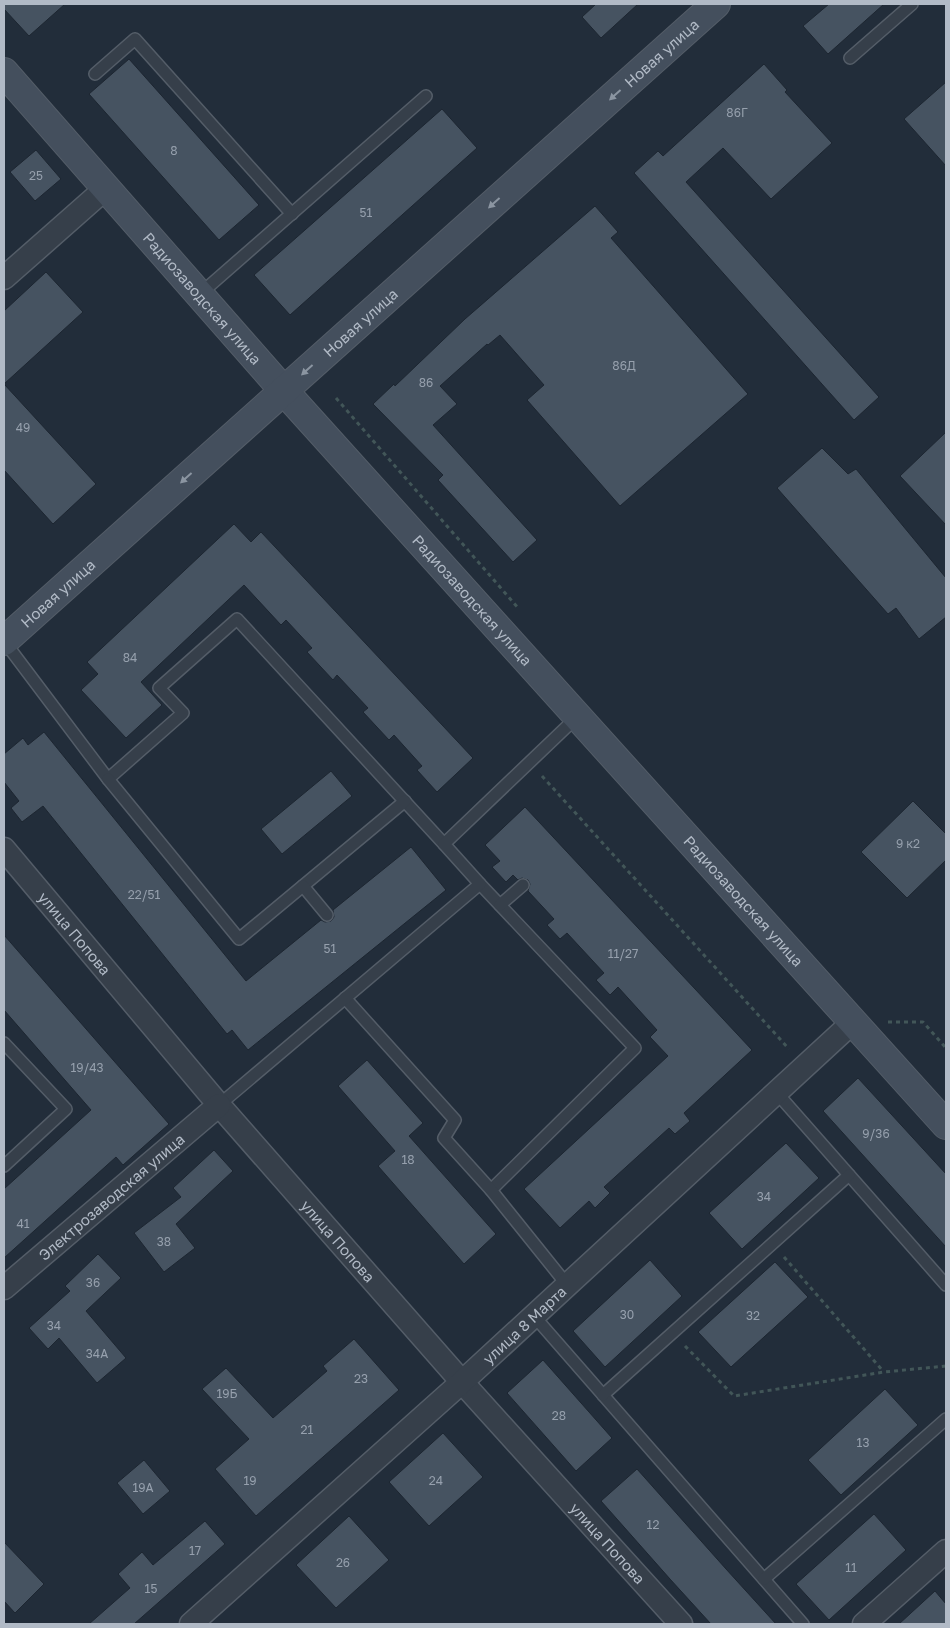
<svg xmlns="http://www.w3.org/2000/svg" width="950" height="1628" font-family="'Golos Text',sans-serif">
	<style>
		.building { fill: #465361; stroke: #1d2631 }
		.lines { fill: none; stroke-linecap: round; stroke-linejoin: round }
		.lane-casing { stroke: #545d68; stroke-width: 14 }
		.street-casing { stroke: #545d68; stroke-width: 25 }
		.secondary-casing { stroke: #545d68; stroke-width: 30 }
		.path { stroke: #425658; stroke-width: 3; stroke-dasharray: 4 4; stroke-linecap: butt }
		.lane { stroke: #363f4a; stroke-width: 11 }
		.street { stroke: #363f4a; stroke-width: 22 }
		.secondary { stroke: #444f5d; stroke-width: 28 }
		.oneway { fill: #8b95a1 }
		.labels { text-anchor: middle; dominant-baseline: central; stroke-width: 4; stroke-linejoin: round; paint-order: stroke }
		.number-label { font-size: 12px; fill: #96a0ad }
		.street-label { font-size: 15px; fill: #b1bac6; stroke: #1b242f }
	</style>
	<rect width="100%" height="100%" fill="#222d3a"/>
	<g class="building">
		<path d="M4 4H65L29 36 4 9Z"/>
		<path d="M596 4H638L601 38 582 17Z"/>
		<path d="M829 4H884L828 54 803 26Z"/>
		<path d="M129 59 259 205 219 240 89 94Z"/>
		<path d="M764 64 787 90 785 92 832 143 771 199 723 148 686 182 879 397 854 420 634 173 658 151 663 156Z"/>
		<path d="M946 82V166L904 119Z"/>
		<path d="M442 109 477 148 290 315 254 275Z"/>
		<path d="M36 150 61 179 35 201 10 172Z"/>
		<path d="M595 206 618 232 611 238 748 394 620 506 527 400 544 385 500 335 488 345 487 344 440 386 457 404 433 425 537 540 513 562 438 480 443 475 373 404 394 384 395 386 465 319Z"/>
		<path d="M46 272 83 312 4 384 96 484 53 524 4 470V311Z"/>
		<path d="M946 432V525L900 476Z"/>
		<path d="M822 448 848 474 856 469 946 578V617L919 639 896 608 888 614 777 488Z"/>
		<path d="M234 524 251 542 261 532 473 758 437 792 417 770 422 766 394 735 389 740 363 712 368 708 337 675 333 680 307 652 312 648 286 620 281 625 244 585 141 682 162 705 126 738 81 690 98 674 87 662Z"/>
		<path d="M44 732 246 981 321 920 325 922 331 921 334 917 333 910 411 847 446 890 248 1050 232 1030 227 1034 43 806 22 822 11 808 19 801 4 782V754L23 738 28 745Z"/>
		<path d="M331 771 352 796 282 854 261 829Z"/>
		<path d="M913 801 946 834V860L907 898 861 852Z"/>
		<path d="M525 807 752 1050 684 1113 690 1121 675 1134 669 1128 604 1187 610 1193 595 1208 589 1201 560 1228 524 1189 668 1056 650 1037 657 1030 618 987 610 995 596 980 604 973 567 933 560 939 547 925 554 919 528 891 530 884 528 880 522 878 518 880 513 875 506 882 492 867 500 861 485 845Z"/>
		<path d="M4 935 169 1124 123 1165 116 1157 4 1258V1189L91 1110 4 1010Z"/>
		<path d="M367 1060 423 1123 409 1136 496 1234 464 1264 378 1166 395 1151 338 1086Z"/>
		<path d="M858 1078 946 1174V1247L823 1111Z"/>
		<path d="M786 1143 819 1178 742 1249 709 1213Z"/>
		<path d="M214 1150 233 1171 176 1224 195 1248 164 1272 134 1233 181 1197 173 1188Z"/>
		<path d="M98 1254 121 1278 86 1311 126 1358 97 1383 59 1338 48 1349 29 1328 70 1291 65 1286Z"/>
		<path d="M650 1260 682 1296 605 1367 573 1331Z"/>
		<path d="M775 1262 808 1297 731 1367 698 1332Z"/>
		<path d="M354 1339 399 1390 256 1516 215 1469 249 1439 202 1389 226 1368 273 1418 327 1371 323 1366Z"/>
		<path d="M543 1360 612 1438 576 1471 507 1393Z"/>
		<path d="M885 1389 918 1425 841 1495 808 1460Z"/>
		<path d="M443 1433 483 1477 429 1526 389 1482Z"/>
		<path d="M144 1460 170 1491 143 1514 117 1483Z"/>
		<path d="M637 1469 726 1569 776 1624H711L670 1579 601 1501Z"/>
		<path d="M874 1514 906 1550 829 1620 796 1584Z"/>
		<path d="M349 1516 389 1560 336 1608 296 1565Z"/>
		<path d="M205 1521 225 1544 134 1624H89L130 1588 118 1574 142 1552 153 1565Z"/>
		<path d="M4 1542 44 1584 15 1613 4 1601Z"/>
		<path d="M935 1591 946 1604V1624H899Z"/>
	</g>
	<g class="lines">
		<g class="lane-casing">
			<g id="lane">
				<path d="M850 58 912 4"/>
				<path d="M95 74 135 39 292 214"/>
				<path d="M200 294 426 96"/>
				<path d="M4 641 108 779 183 713 159 688 237 619 444 844"/>
				<path d="M108 779 239 939 405 801"/>
				<path d="M480 884 635 1048 491 1190"/>
				<path d="M303 886 327 915"/>
				<path d="M500 905 523 885"/>
				<path d="M345 998 455 1120 444 1138 491 1190 568 1286"/>
				<path d="M4 1043 66 1109 4 1166"/>
				<path d="M776 1092 946 1285"/>
				<path d="M219 1105 480 884 444 844 578 716"/>
				<path d="M534 1316 803 1624"/>
				<path d="M603 1395 849 1175"/>
				<path d="M764 1579 946 1419"/>
			</g>
		</g>
		<g class="street-casing">
			<g id="street">
				<path d="M4 278 106 188"/>
				<path id="s1" d="M4 849 219 1105 462 1382 681 1624"/>
				<path id="s2" d="M4 1288 219 1105"/>
				<path id="s3" d="M191 1624 462 1382 853 1022"/>
				<path d="M864 1624 946 1551"/>
			</g>
		</g>
		<g class="secondary-casing">
			<g id="secondary">
				<path id="s4" d="M4 72 284 391 946 1125"/>
				<path id="s5" d="M4 641 716 4"/>
			</g>
		</g>
		<g class="path">
			<path d="M336 398 519 609"/>
			<path d="M542 776 789 1049"/>
			<path d="M888 1022H923L946 1048"/>
			<path d="M784 1257 883 1371"/>
			<path d="M685 1346 734 1396 884 1372 946 1366"/>
		</g>
		<use href="#lane" class="lane"/>
		<use href="#street" class="street"/>
		<use href="#secondary" class="secondary"/>
	</g>
	<defs><path id="oneway-solid" d="M-6-.8H1V-3.2L6.5 0L1 3.2V.8H-6Z" transform="scale(1.25)"/></defs>
	<g class="oneway">
		<use href="#oneway-solid" transform="translate(615 95) rotate(138)"/>
		<use href="#oneway-solid" transform="translate(494 203) rotate(138)"/>
		<use href="#oneway-solid" transform="translate(307 370) rotate(138)"/>
		<use href="#oneway-solid" transform="translate(186 478) rotate(138)"/>
	</g>
	<g class="labels">
		<g class="number-label">
			<text x="737" y="112">86Г</text>
			<text x="174" y="150">8</text>
			<text x="36" y="175">25</text>
			<text x="366" y="212">51</text>
			<text x="624" y="365">86Д</text>
			<text x="426" y="382">86</text>
			<text x="23" y="427">49</text>
			<text x="130" y="657">84</text>
			<text x="908" y="843">9 к2</text>
			<text x="144" y="894">22/51</text>
			<text x="330" y="948">51</text>
			<text x="623" y="953">11/27</text>
			<text x="87" y="1067">19/43</text>
			<text x="876" y="1133">9/36</text>
			<text x="408" y="1159">18</text>
			<text x="764" y="1196">34</text>
			<text x="23" y="1223">41</text>
			<text x="164" y="1241">38</text>
			<text x="93" y="1282">36</text>
			<text x="627" y="1314">30</text>
			<text x="753" y="1315">32</text>
			<text x="54" y="1325">34</text>
			<text x="97" y="1353">34А</text>
			<text x="361" y="1378">23</text>
			<text x="227" y="1393">19Б</text>
			<text x="559" y="1415">28</text>
			<text x="307" y="1429">21</text>
			<text x="863" y="1442">13</text>
			<text x="250" y="1480">19</text>
			<text x="436" y="1480">24</text>
			<text x="143" y="1487">19А</text>
			<text x="653" y="1524">12</text>
			<text x="195" y="1550">17</text>
			<text x="343" y="1562">26</text>
			<text x="851" y="1567">11</text>
			<text x="151" y="1588">15</text>
		</g>
		<g class="street-label">
			<text stroke="none"><textPath href="#s5" startOffset="882">Новая улица</textPath></text>
			<text stroke="none"><textPath href="#s4" startOffset="301">Радиозаводская улица</textPath></text>
			<text stroke="none"><textPath href="#s5" startOffset="478">Новая улица</textPath></text>
			<text stroke="none"><textPath href="#s5" startOffset="72">Новая улица</textPath></text>
			<text stroke="none"><textPath href="#s4" startOffset="706">Радиозаводская улица</textPath></text>
			<text stroke="none"><textPath href="#s4" startOffset="1111">Радиозаводская улица</textPath></text>
			<text stroke="none"><textPath href="#s1" startOffset="110">улица Попова</textPath></text>
			<text stroke="none"><textPath href="#s2" startOffset="141">Электрозаводская улица</textPath></text>
			<text stroke="none"><textPath href="#s1" startOffset="515">улица Попова</textPath></text>
			<text stroke="none"><textPath href="#s3" startOffset="448">улица 8 Марта</textPath></text>
			<text stroke="none"><textPath href="#s1" startOffset="920">улица Попова</textPath></text>
		</g>
	</g>
	<rect width="950" height="1628" fill="none" stroke="#b1bac6" stroke-width="10"/>
</svg>
